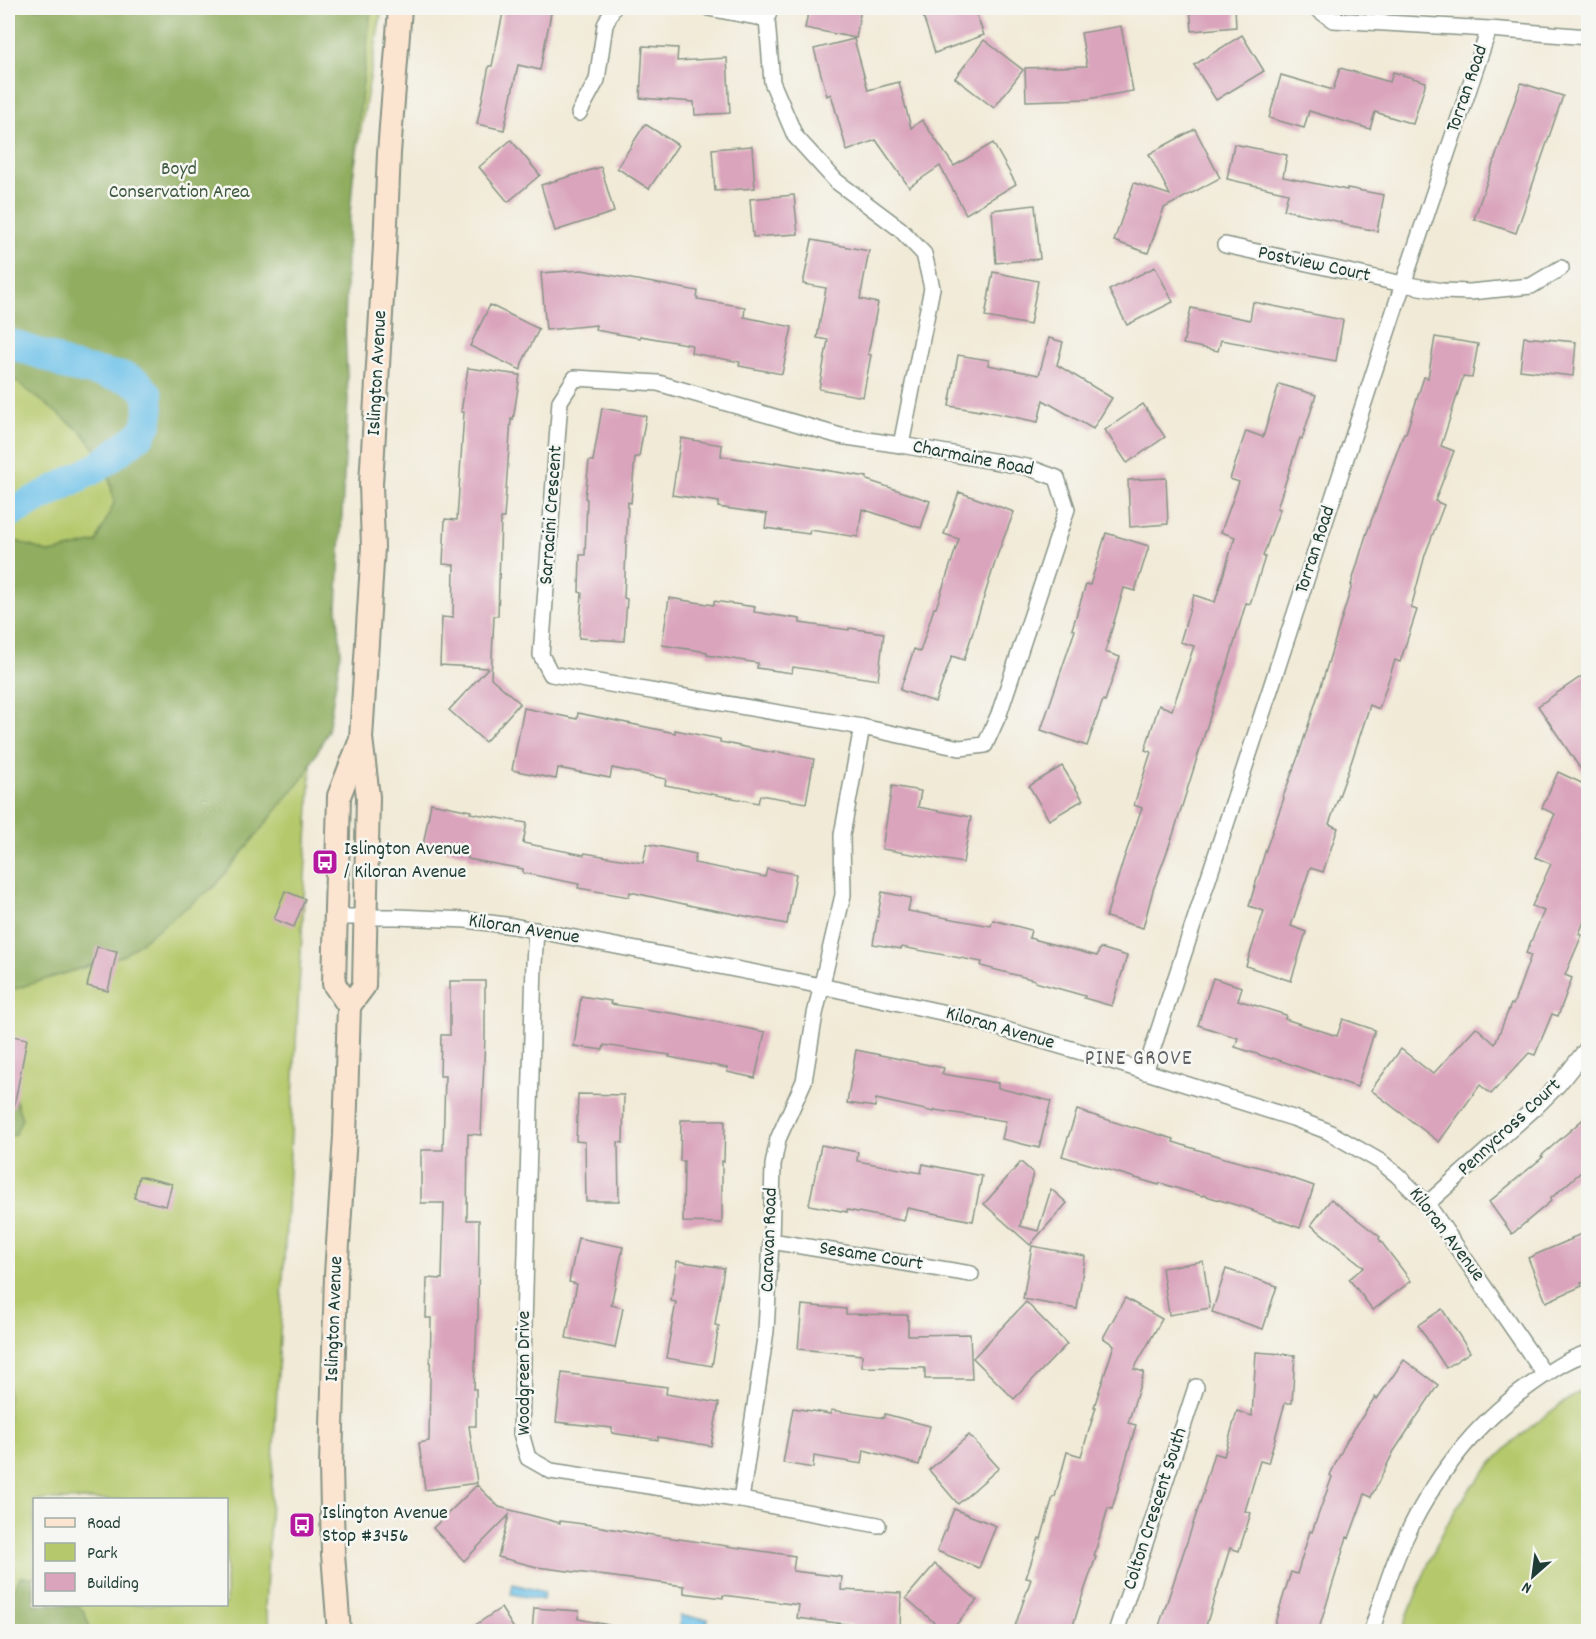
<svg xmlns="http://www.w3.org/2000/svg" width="1596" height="1639" font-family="Dekko,sans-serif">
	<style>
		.green { fill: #b5c96c; stroke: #6a8350; stroke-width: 1.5; fill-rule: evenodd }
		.forest { fill: #90ad60; stroke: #58754a; stroke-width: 1.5 }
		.water { fill: #6cc1e9; stroke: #467f8e; stroke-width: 1.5 }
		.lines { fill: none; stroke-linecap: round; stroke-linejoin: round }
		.river { stroke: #6cc1e9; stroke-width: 30 }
		.building { fill: #daa4bc }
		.street-casing { stroke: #889486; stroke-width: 18 }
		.secondary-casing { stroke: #889486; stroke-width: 26 }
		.street { stroke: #fff; stroke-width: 15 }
		.secondary { stroke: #fce5d0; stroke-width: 22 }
		.labels { text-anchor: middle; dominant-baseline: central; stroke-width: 5; stroke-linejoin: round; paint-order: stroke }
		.street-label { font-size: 20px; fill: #1f3d34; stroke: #f6f6f2 }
		.park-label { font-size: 20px; fill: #3d593f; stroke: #f6f6f2 }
		.poi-label { font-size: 20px; fill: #1f3d34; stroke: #f6f6f2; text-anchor: start }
		.neighbourhood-label { font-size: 21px; letter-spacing: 1.5px; fill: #606164; stroke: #f6f6f2 }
	</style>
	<rect width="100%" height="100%" fill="#f6f6f2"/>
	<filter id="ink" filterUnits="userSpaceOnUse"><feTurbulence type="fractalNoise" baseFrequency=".0167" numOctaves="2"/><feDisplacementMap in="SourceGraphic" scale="12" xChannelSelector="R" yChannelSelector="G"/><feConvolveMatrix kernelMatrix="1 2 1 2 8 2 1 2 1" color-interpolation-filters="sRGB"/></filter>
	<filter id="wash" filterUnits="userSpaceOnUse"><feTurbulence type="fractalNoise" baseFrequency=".008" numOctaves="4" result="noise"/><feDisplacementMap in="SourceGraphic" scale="24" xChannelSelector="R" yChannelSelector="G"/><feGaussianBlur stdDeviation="1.35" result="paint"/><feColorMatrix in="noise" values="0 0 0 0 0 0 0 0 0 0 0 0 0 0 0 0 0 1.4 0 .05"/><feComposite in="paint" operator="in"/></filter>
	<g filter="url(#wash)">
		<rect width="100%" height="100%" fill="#f1ead7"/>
		<g class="green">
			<path d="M8 8H382L339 257 265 1609 272 1631 8 1632ZM34 1500H226V1604H34Z"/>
			<path d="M1588 1387V1631H1402C1414 1600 1425 1568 1440 1538 1464 1488 1502 1448 1546 1415 1560 1405 1573 1395 1588 1387Z"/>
		</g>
		<g class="forest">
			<path d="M8 8H371L355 155 347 249 345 328 348 400 337 608 341 651 328 731 305 775 216 885 124 955 8 991V538L50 553 96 542 114 503 107 464 83 433 8 375Z"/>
			<path d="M8 1089 14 1095 22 1119 15 1135 8 1137Z"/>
			<path d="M20 1577H34V1604L76 1605 84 1611 91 1631H8V1601Z"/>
		</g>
		<g class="water">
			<path d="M513 1584 544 1592 543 1600 511 1594Z"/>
			<path d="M680 1616 708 1619 706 1631 680 1630Z"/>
		</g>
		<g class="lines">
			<path class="river" d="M8 343 52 358 67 366 127 378 139 384 148 395 149 413 147 424 141 434 98 467 8 514"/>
		</g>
		<g id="blocks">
			<g class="building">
				<path d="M504 8H552L540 70 518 65 504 130 477 124 489 66H492Z"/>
				<path d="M809 8H861L856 38 805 28Z"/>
				<path d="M938 8H974L984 35 935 53 922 13Z"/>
				<path d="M1190 8H1235L1236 27 1192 31Z"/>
				<path d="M1121 26 1133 91 1088 99 1026 101 1025 68 1087 66 1081 33Z"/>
				<path d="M1242 35 1264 71 1216 100 1194 65Z"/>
				<path d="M854 39 868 90 899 82 911 128 922 120 954 166 993 143 1016 184 966 214 940 166 909 187 876 140 847 151 831 94 827 96 814 49Z"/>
				<path d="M984 40 1023 70 994 108 955 78Z"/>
				<path d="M643 46 678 48 677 61 727 58 730 113 695 115 694 102 640 98Z"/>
				<path d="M1340 68 1390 82 1393 72 1426 82 1413 124 1375 112 1370 129 1309 111 1304 128 1269 118 1281 75 1333 90Z"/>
				<path d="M1521 83 1563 96 1516 233 1474 219Z"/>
				<path d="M645 124 678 145 649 189 617 168Z"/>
				<path d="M1195 129 1220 178 1164 208 1148 253 1114 241 1134 183 1170 195 1149 154Z"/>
				<path d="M511 140 540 175 508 202 479 167Z"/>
				<path d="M1234 144 1287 155 1283 177 1347 190V188L1384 195 1377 231 1341 224V222L1284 210 1288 193 1227 179Z"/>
				<path d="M752 146 755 188 715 191 712 149Z"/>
				<path d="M601 167 614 212 555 231 541 185Z"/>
				<path d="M794 195 798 234 753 237 750 199Z"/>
				<path d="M1035 205 1040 259 996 263 992 210Z"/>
				<path d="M812 240 869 251 860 299 878 303 868 354 871 355 863 397 819 389 828 340 817 338 826 288 803 284Z"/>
				<path d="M1155 267 1173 302 1127 325 1109 290Z"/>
				<path d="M582 270 698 291 697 299 745 307 744 317 792 327 782 374 739 366 740 362 691 353 692 345 640 336V338L595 330 596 325 546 330 541 273Z"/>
				<path d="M993 272 1038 281 1030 325 985 317Z"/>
				<path d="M1253 302 1343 320 1336 361 1221 340 1218 351 1183 344 1191 308 1250 320Z"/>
				<path d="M490 305 539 329 522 363 521 370 470 346Z"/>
				<path d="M1435 337 1478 344 1472 378 1463 377 1441 446 1454 451 1435 501 1444 505 1425 555 1411 608 1417 610 1400 662 1395 660 1379 709 1370 705 1352 760 1329 824 1338 828 1323 872 1310 868 1291 926 1306 932 1291 981 1246 966 1264 911 1249 906 1265 852 1284 798 1283 797 1299 754 1320 689 1352 585H1351L1366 535 1404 433H1406L1424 377 1428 378Z"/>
				<path d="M1524 337 1576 342 1573 376 1520 370Z"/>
				<path d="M1049 338 1063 342 1057 365 1112 398 1093 429 1043 400 1038 422 980 410V411L949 406 958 355 989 360 988 365 1039 375Z"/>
				<path d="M468 368 520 375 513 420 511 419 504 518H501L498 616H494L491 678 520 703 485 742 449 710 488 668 440 665 442 617 453 618 454 565 443 564 445 519 457 520 464 412H461Z"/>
				<path d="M1279 384 1316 395 1302 439 1300 438 1277 508 1280 509 1263 556 1265 557 1250 604 1246 603 1229 661 1212 710 1173 835 1153 890 1143 928 1106 917 1123 861 1142 808 1134 805 1151 752 1145 750 1159 705 1172 710 1194 646 1180 642 1194 595 1215 602 1235 537 1221 532 1239 482 1230 479 1246 431 1263 437Z"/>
				<path d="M1143 404 1165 437 1127 463 1105 430Z"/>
				<path d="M602 408 646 416 639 457H635L631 503 628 502 624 598 627 599 624 641 579 638 582 593 579 592 580 555H585L587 499 585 498 589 461H593Z"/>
				<path d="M681 438 722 445 721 456 775 464V462L867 477V480L930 501 921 528 862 509 858 537 810 530 809 534 765 528 767 514 718 507 719 502 672 495Z"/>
				<path d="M1166 478 1168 524 1130 527 1128 480Z"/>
				<path d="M959 492 1014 512 998 553 964 660 952 656 935 702 900 690 914 649 920 652 934 608H936L959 539 944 534Z"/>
				<path d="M1106 533 1149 546 1135 591 1124 588 1105 652 1120 657 1105 701 1103 700 1087 746 1041 730 1075 630 1072 629 1086 584 1090 585Z"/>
				<path d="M669 598 714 605V601L755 607 754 612 800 619V623L849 630V628L884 633 878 680 793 667 792 673 757 668 758 663 707 655V652L662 645Z"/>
				<path d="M1588 672V780L1538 706Z"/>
				<path d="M524 708 577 719 578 713 675 733V730L720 739V742L774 753V751L814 759 806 803 760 795 758 803 665 785 666 779 612 768 610 778 558 768 556 779 512 770Z"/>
				<path d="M1062 766 1083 800 1049 820 1029 786Z"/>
				<path d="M1558 772 1588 786V821L1582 834 1588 837V911L1579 934 1582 935 1565 975 1572 978 1558 1016 1552 1014 1535 1055 1529 1053 1491 1094 1480 1085 1439 1142 1371 1090 1401 1049 1433 1074 1476 1027 1495 1044 1511 1004 1513 1005 1531 955 1526 953 1544 911 1532 906 1551 864 1535 857 1555 814 1542 808Z"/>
				<path d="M892 786 921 791 918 807 971 817 963 863 882 849Z"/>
				<path d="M431 803 471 811 470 813 527 823 523 843 584 855 585 853 643 863 647 844 696 854 694 863 765 877 767 869 796 874 787 924 693 906 630 892 629 897 578 888 579 884 523 873V869L468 859V855L423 846Z"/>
				<path d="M285 891 305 899 294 927 274 919Z"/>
				<path d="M882 892 911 898 908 911 991 926 993 920 1031 930 1029 938 1097 956 1100 948 1127 956 1112 1006 1084 998 1085 996 1035 982V980L981 966 982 962 902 947 901 949 873 944Z"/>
				<path d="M97 947 117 951 108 991 87 986Z"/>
				<path d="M1213 978 1242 987 1238 1000 1286 1015 1285 1019 1337 1036 1343 1019 1375 1030 1357 1087 1273 1058 1272 1059 1235 1047 1238 1038 1198 1025Z"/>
				<path d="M450 981H485V1036L481 1135 468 1134 467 1220H479L478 1320H477L474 1389H476V1426H469L477 1483 425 1490 419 1443 429 1441 431 1318H426L427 1278 442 1279 444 1203H421V1150H443L445 1076H440L441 1035H450Z"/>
				<path d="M581 996 611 1001 610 1004 677 1014 765 1032 755 1078 727 1072 728 1068 669 1057 670 1055 604 1045 603 1050 574 1046Z"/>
				<path d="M8 1035 27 1039 14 1107H8Z"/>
				<path d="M856 1050 944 1068 942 1074 998 1083V1088L1051 1101 1039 1148 1002 1139 1006 1121 935 1110 934 1112 876 1099 875 1107 847 1103Z"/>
				<path d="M578 1094 624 1095 623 1143 618 1142 619 1201H586L585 1142 576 1141Z"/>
				<path d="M1077 1110 1133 1128 1134 1127 1174 1139 1173 1142 1224 1158 1266 1169 1314 1186 1300 1228 1252 1211 1253 1210 1203 1195 1202 1196 1160 1183 1159 1185 1062 1156Z"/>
				<path d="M1588 1115V1166L1550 1199 1551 1201 1512 1234 1489 1202 1543 1157 1541 1156Z"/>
				<path d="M681 1120H725L724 1162 722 1161V1223L683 1222 684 1161H680Z"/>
				<path d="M821 1145 858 1152 857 1161 921 1173 923 1164 982 1176 973 1221 907 1208 904 1221 847 1210V1212L809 1205Z"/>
				<path d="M1021 1162 1033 1173 1020 1226 1038 1231 1051 1189 1067 1203 1030 1245 984 1204Z"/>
				<path d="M139 1176 172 1184 166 1206 134 1198Z"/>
				<path d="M1331 1199 1380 1237 1379 1239 1411 1281 1373 1310 1349 1279 1364 1267 1311 1225Z"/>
				<path d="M1588 1232V1281L1581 1283 1582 1286 1546 1302 1528 1258 1572 1239 1571 1238Z"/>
				<path d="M578 1238 623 1247 611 1305 623 1308 615 1348 566 1338 577 1284 569 1282Z"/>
				<path d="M1032 1246 1085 1256 1077 1309 1023 1299Z"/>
				<path d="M677 1261 724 1268 715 1325 719 1326 712 1366 666 1358 676 1302 671 1301Z"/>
				<path d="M1203 1261 1210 1308 1169 1315 1162 1268Z"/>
				<path d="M1226 1269 1277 1286 1263 1329 1212 1312Z"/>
				<path d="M1125 1298 1162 1319 1134 1369 1144 1372 1128 1423 1136 1425 1112 1509 1108 1508 1094 1556 1096 1557 1081 1600 1071 1632H1013L1031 1579 1026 1578 1039 1538 1041 1539 1053 1497H1055L1067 1452 1081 1456 1096 1407H1094L1114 1345 1103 1338Z"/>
				<path d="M1026 1302 1067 1344 1014 1399 973 1358Z"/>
				<path d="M802 1305 846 1309V1314L908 1315V1335L970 1334 972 1379H925V1368L862 1367V1355L798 1349Z"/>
				<path d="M1442 1309 1470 1352 1446 1368 1418 1325Z"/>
				<path d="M1256 1352 1295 1355 1292 1403H1285L1268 1463 1260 1461 1245 1511 1251 1513 1239 1551 1230 1548 1204 1632H1157L1204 1491 1203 1490 1214 1453 1224 1456 1237 1411 1252 1416Z"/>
				<path d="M1404 1360 1438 1385 1394 1451 1371 1497 1365 1494 1349 1538 1347 1537 1318 1632H1272L1291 1572 1297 1574 1310 1531 1312 1532 1332 1477 1330 1475 1347 1440 1375 1397 1377 1399Z"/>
				<path d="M562 1373 667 1387 666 1394 719 1403 711 1446 658 1437V1440L612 1433V1428L556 1422Z"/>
				<path d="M793 1408 831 1414V1410L884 1418 885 1414 930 1426 919 1465 864 1450 862 1464 814 1456 813 1468 783 1463Z"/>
				<path d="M969 1435 999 1468 958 1504 929 1470Z"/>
				<path d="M477 1485 499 1507 560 1523V1521L591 1525 646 1535V1534L795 1556 793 1571 842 1577 841 1590 901 1593 900 1632H853V1625L797 1618 799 1605 723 1595V1598L684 1593V1586L537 1567 498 1557 509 1515 464 1561 433 1528Z"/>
				<path d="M954 1509 996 1526 979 1568 937 1551Z"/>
				<path d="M935 1564 977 1600 950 1632H945L906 1598Z"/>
				<path d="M501 1608 516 1632H465Z"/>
				<path d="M534 1608 579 1611 578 1619 609 1625 608 1632H532Z"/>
			</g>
		</g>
	</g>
	<g filter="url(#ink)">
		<use href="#blocks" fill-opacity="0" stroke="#889486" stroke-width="1.5"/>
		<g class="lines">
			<g class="street-casing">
				<g id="street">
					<path d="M708 8 767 19"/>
					<path d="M1316 8 1333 20 1489 29 1588 37"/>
					<path d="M579 113 597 80 605 25 613 8"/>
					<path d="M1225 245 1403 284 1442 291 1470 292 1531 286 1561 268"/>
					<path d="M862 727 551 674 541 655 560 401 575 378 658 383 840 436 901 445"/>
					<path d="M336 917H397L466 920 513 926 802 982 955 1015 1112 1061 1293 1118 1327 1131 1381 1162 1397 1175 1427 1204 1545 1375"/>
					<path d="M536 930 534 964 521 1433 528 1458 551 1471 741 1500 878 1525"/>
					<path d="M1145 1072 1396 305 1489 29"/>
					<path d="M1427 1204 1537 1106 1558 1085 1588 1047"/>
					<path d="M771 1241 971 1274"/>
					<path d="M741 1500 766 1331 771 1241 773 1165 778 1139 804 1081 815 1014 843 895 842 835 862 727 960 748 985 745 999 714 1067 509 1057 478 1027 467 901 445 932 288 924 254 900 229 836 181 795 136 772 82 767 19 770 8"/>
					<path d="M1116 1632 1196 1387"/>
					<path d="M1371 1632C1381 1603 1389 1573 1402 1545 1430 1483 1473 1425 1529 1386 1548 1373 1566 1359 1588 1353"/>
				</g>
			</g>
			<g class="secondary-casing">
				<g id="secondary">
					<path d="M349 1006 364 986 368 797 361 738 373 547 371 484 385 246 389 153 400 8"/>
					<path d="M339 1632 333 1554 331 1466 336 1274 345 1136 349 1006 334 984 337 872 339 796 360 742"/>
				</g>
			</g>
			<use href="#street" class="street"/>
			<use href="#secondary" class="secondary"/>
		</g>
	</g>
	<defs>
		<g id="bus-square" transform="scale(1.35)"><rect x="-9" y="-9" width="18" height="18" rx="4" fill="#b5179e" stroke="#f6f6f2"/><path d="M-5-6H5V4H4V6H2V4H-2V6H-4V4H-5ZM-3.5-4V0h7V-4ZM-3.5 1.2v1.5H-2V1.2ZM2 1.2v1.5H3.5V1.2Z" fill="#fff"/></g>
	</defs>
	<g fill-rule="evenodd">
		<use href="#bus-square" x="325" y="862"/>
		<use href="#bus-square" x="302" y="1525"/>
	</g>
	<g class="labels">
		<g class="street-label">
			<text transform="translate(1468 89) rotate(-71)">Torran Road</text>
			<text transform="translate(1314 265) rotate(12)">Postview Court</text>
			<text transform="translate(378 373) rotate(-87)">Islington Avenue</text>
			<text transform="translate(973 459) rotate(11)">Charmaine Road</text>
			<text transform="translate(552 515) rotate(-86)">Sarracini Crescent</text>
			<text transform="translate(1316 550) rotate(-72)">Torran Road</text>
			<text transform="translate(524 930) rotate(9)">Kiloran Avenue</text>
			<text transform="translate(1000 1029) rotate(16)">Kiloran Avenue</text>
			<text transform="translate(1510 1128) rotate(-43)">Pennycross Court</text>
			<text transform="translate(1446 1235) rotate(53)">Kiloran Avenue</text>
			<text transform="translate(770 1240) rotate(-88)">Caravan Road</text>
			<text transform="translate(871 1257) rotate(9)">Sesame Court</text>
			<text transform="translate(335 1319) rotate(-88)">Islington Avenue</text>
			<text transform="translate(525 1373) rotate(-90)">Woodgreen Drive</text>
			<text transform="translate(1156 1509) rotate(-72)">Colton Crescent South</text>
		</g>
		<g class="park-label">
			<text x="179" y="170">Boyd<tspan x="179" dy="23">Conservation Area</tspan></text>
		</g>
		<g class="poi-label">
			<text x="344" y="850">Islington Avenue<tspan x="344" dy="23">/ Kiloran Avenue</tspan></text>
			<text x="322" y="1514">Islington Avenue<tspan x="322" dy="23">Stop #3456</tspan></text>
		</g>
		<g class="neighbourhood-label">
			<text x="1139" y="1060">PINE GROVE</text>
		</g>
	</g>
	<rect width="1596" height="1639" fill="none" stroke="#f6f6f2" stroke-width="30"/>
	<rect x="33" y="1498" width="195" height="108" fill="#f6f6f2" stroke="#a0aca6" stroke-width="1.5"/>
	<rect x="45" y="1518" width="30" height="9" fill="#fce5d0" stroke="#a0aca6" stroke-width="1.5"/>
	<text x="87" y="1528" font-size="18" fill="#1f3d34">Road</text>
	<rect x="45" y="1543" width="30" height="18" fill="#b5c96c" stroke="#a0aca6" stroke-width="1.5"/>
	<text x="87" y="1558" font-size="18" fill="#1f3d34">Park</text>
	<rect x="45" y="1573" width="30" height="18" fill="#daa4bc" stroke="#a0aca6" stroke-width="1.5"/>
	<text x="87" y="1588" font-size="18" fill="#1f3d34">Building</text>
	<g transform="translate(1533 1576) rotate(208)" stroke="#f6f6f2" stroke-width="4.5" paint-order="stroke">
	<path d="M0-4.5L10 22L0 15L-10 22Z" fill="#1f3d34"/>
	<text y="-9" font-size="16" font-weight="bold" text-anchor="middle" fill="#1f3d34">N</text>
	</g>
</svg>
